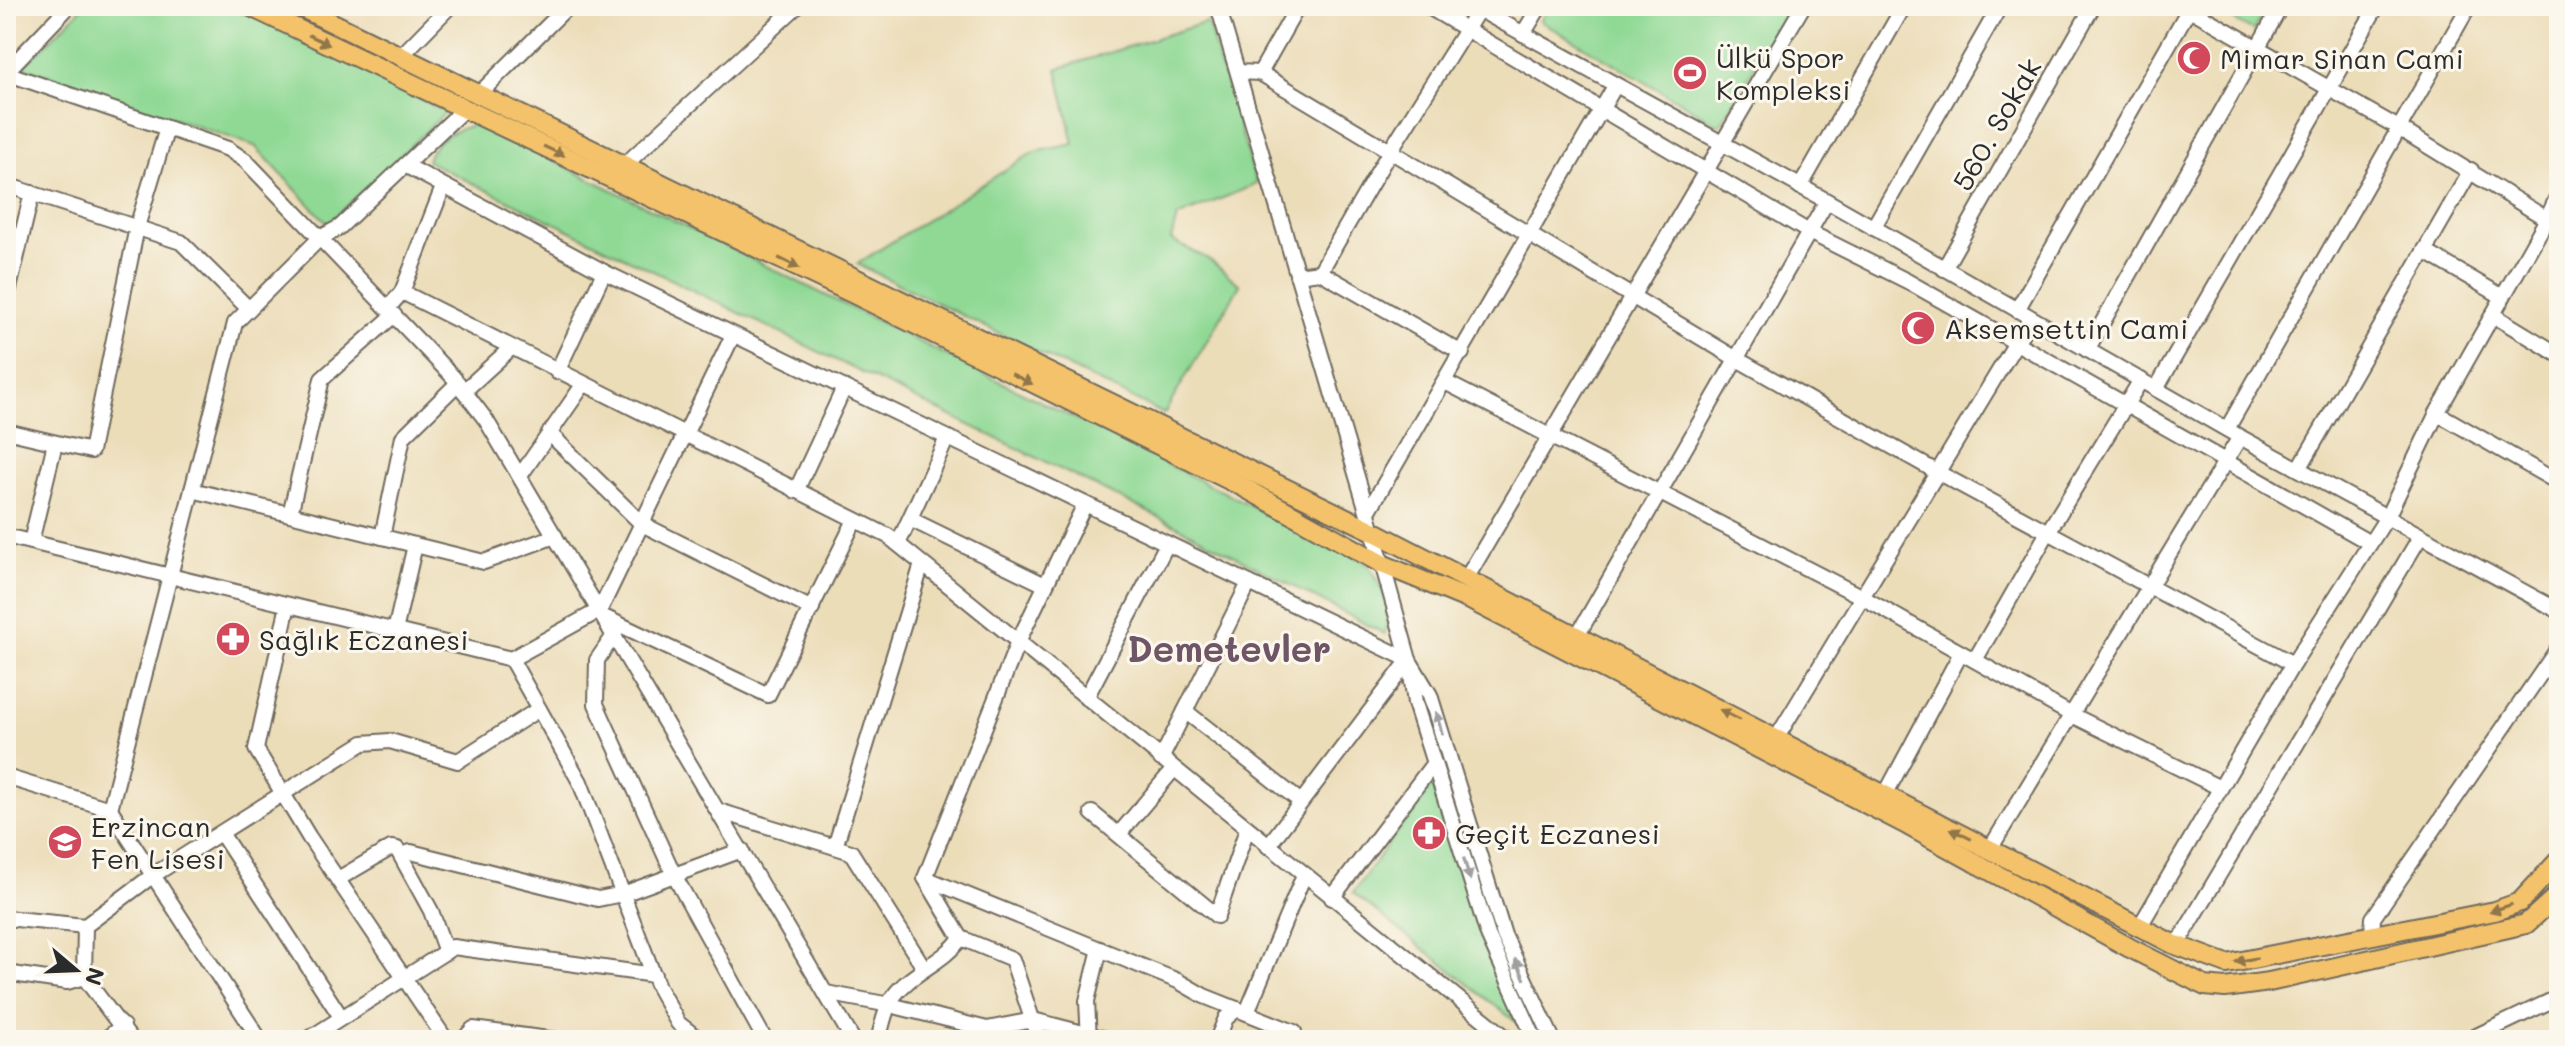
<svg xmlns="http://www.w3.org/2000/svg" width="2565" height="1046" font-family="Mali,sans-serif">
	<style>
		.green { fill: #90d995; stroke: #5e8260; stroke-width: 2 }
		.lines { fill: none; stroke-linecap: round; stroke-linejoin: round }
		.minor-casing { stroke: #6f695d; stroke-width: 18 }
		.major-casing { stroke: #6f695d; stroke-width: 22 }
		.minor { stroke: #fff; stroke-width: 14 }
		.major { stroke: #f4c26a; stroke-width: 18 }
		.oneway { fill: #90764a }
		.oneway2 { fill: #a0a0a0 }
		.labels { text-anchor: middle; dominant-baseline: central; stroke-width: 6; stroke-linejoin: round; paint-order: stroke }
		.poi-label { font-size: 28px; fill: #2b2b2b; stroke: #fbf7ec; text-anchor: start }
		.street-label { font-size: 28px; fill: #2b2b2b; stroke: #fbf7ec }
		.district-label { font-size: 36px; font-weight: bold; fill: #6e5667; stroke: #fbf7ec }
	</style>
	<rect width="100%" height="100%" fill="#fbf7ec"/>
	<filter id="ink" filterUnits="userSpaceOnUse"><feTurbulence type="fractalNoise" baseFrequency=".0125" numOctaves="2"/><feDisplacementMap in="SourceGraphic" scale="16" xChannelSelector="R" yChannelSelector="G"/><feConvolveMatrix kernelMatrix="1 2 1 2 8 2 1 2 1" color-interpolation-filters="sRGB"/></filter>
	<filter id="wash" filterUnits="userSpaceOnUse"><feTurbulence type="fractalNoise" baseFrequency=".006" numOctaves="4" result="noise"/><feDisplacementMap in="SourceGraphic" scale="32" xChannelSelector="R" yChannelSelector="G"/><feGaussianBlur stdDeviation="1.8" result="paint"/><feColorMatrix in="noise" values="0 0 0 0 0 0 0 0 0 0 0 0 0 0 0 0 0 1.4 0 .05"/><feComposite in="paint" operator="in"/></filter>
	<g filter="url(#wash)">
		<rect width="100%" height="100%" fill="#ecddb9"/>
		<g class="green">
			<path d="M84 6H238L446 112 328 224 255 146 23 67Z"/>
			<path d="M1549 6H1790L1720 125 1540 21Z"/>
			<path d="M2209 6H2267L2253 31Z"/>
			<path d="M1207 22 1257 184 1177 217 1171 240 1210 260 1240 285 1164 414 857 264 1034 152 1074 144 1057 69Z"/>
			<path d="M479 124 1365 562C1382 582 1393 607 1385 634L1179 527 427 161C432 138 458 128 479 124Z"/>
			<path d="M1433 781 1478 928 1521 1018 1516 1022 1353 893Z"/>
		</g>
	</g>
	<g filter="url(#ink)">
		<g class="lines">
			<g class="minor-casing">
				<g id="minor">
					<path d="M1218 6 1373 531 1409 660 1415 703 1488 935 1535 1040"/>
					<path d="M1427 6 1809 232 1907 281 2370 543"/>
					<path d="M1473 6 1827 201 2240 437 2559 611"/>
					<path d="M1523 34 1540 6"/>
					<path d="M400 57 450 6"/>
					<path d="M6 72 69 6"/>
					<path d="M1238 72 1260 73 1735 358 1937 472 2293 664"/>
					<path d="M6 73 228 149 246 161 453 377 486 420 853 1040"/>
					<path d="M1260 73 1298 6"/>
					<path d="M478 95 568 6"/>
					<path d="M405 165 604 272 1409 660 1430 695 1504 935 1553 1040"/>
					<path d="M618 171 797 6"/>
					<path d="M6 185 181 242 249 309"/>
					<path d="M1800 187 1904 6"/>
					<path d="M2559 193 2547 219 2559 226"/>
					<path d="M1873 228 2000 6"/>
					<path d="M2424 251 2503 297"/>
					<path d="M1944 269 2093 6"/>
					<path d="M1320 272 1390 151 1479 9"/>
					<path d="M1297 275 1320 272 1462 353"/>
					<path d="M402 292 888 536 1509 1040"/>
					<path d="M6 301 32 193"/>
					<path d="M388 308 402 292 443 187"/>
					<path d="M2017 310 2189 9"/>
					<path d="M2493 315 2559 355"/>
					<path d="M2087 350 2281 6"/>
					<path d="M557 372 604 272"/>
					<path d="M1445 382 1862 597 2072 715 2220 788"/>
					<path d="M2156 389 2377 6"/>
					<path d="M464 391 511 348"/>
					<path d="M2437 413 2559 483"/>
					<path d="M2227 429 2469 6"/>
					<path d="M6 431 91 451 137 227 167 128"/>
					<path d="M549 433 642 524 812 609"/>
					<path d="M2299 469 2471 170"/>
					<path d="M520 476 583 385"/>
					<path d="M192 490 484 562 555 536"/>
					<path d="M796 491 844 388"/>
					<path d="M1368 512 1615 86"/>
					<path d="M290 514 322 379 394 315"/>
					<path d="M912 520 1045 585"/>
					<path d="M6 536 511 659 600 610 733 335"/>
					<path d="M382 537 403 437 458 383"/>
					<path d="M31 542 55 443"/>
					<path d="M898 544 947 438"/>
					<path d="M1466 579 1803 6"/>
					<path d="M288 605 256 749 309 837 446 1040"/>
					<path d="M606 618 768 695 855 520"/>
					<path d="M395 631 415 545"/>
					<path d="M615 634 597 660 596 704 674 875 765 1040"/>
					<path d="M1577 636 1827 201"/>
					<path d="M511 659 580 782 658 987 678 1023 700 1040"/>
					<path d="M1975 660 2048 532 2141 380"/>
					<path d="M1086 698 1167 544"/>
					<path d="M1185 711 1301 802"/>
					<path d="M1776 739 2031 318"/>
					<path d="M1161 759 1249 583"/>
					<path d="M6 777 110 809 235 323 320 238 340 227 465 108"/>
					<path d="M1885 795 1961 653"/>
					<path d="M110 809 260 1040"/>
					<path d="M719 811 835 847 922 564"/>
					<path d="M1092 813 1217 916 1247 829"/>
					<path d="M221 833 341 1017"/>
					<path d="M1119 834 1173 770"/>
					<path d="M1268 846 1409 660"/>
					<path d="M835 847 851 852 924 968"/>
					<path d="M1990 849 2240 437"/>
					<path d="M402 854 411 852 598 899 623 894 742 850"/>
					<path d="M925 878 1178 981 1204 996 1294 1032 1291 1040"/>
					<path d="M338 879 391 848 397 849 431 911 446 952"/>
					<path d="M1332 898 1434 763"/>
					<path d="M6 918 85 926 152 876 363 743 390 741 458 761 539 709"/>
					<path d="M85 926 84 977 131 1040"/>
					<path d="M2140 926 2293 664 2387 517 2437 413 2547 219 2397 127 2184 6"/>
					<path d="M2372 935 2373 918 2559 647"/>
					<path d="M961 938 1012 959 1039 1040"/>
					<path d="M2177 945 2420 537"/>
					<path d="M6 973 67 982 84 977"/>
					<path d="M826 993 890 1005 987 1029 1033 1020 1110 1040"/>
					<path d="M1247 1012 1304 875"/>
					<path d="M104 1040 123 1026"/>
					<path d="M307 1040 453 947 654 975"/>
					<path d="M463 1040 473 1029 556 1040"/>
					<path d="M878 1040C882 1027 885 1008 893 997 911 972 943 963 961 938L925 878 1018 642 1085 504"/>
					<path d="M1089 1040 1087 1001 1100 949"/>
					<path d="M1217 1040 1226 1018 1237 1009"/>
					<path d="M2468 1040 2559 997"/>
					<path d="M2558 1040 2559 1039"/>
				</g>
			</g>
			<g class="major-casing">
				<g id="major">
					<path d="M249 6 856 295 1243 487 1382 564 1472 601 1907 825 2130 948 2205 986 2225 988 2269 982 2526 924 2559 894"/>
					<path d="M298 6 1373 531 2173 944 2227 964 2495 911 2520 902 2559 860"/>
				</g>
			</g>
			<use href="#minor" class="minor"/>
			<use href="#major" class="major"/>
		</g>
		<defs><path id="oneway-solid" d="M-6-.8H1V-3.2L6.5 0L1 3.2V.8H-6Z" transform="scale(2)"/></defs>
		<g class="oneway">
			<use href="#oneway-solid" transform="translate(319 40) rotate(26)"/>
			<use href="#oneway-solid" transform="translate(554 151) rotate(25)"/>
			<use href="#oneway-solid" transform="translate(789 263) rotate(26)"/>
			<use href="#oneway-solid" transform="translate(1022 379) rotate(26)"/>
			<use href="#oneway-solid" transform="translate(1730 715) rotate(-153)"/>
			<use href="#oneway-solid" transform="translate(1961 834) rotate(-153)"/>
			<use href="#oneway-solid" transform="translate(2501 908) rotate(162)"/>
			<use href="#oneway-solid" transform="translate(2246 960) rotate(169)"/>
		</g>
		<g class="oneway2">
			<use href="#oneway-solid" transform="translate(1439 723) rotate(-107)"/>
			<use href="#oneway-solid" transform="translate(1467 869) rotate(73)"/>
			<use href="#oneway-solid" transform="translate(1520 969) rotate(-115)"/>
		</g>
	</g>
	<defs>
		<g id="mosque-disc" transform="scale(1.8)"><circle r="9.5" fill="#d1495b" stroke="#fbf7ec"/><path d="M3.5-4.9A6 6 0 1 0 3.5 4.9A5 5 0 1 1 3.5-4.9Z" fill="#fff"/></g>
		<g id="stadium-disc" transform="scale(1.8)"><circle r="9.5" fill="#d1495b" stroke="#fbf7ec"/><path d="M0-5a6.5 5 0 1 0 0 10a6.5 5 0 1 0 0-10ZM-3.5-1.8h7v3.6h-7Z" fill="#fff"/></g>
		<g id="pharmacy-disc" transform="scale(1.8)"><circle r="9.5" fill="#d1495b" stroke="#fbf7ec"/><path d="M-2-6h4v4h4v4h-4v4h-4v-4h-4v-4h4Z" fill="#fff"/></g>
		<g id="school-disc" transform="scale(1.8)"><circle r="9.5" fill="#d1495b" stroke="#fbf7ec"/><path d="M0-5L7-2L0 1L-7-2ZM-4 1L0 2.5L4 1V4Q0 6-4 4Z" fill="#fff"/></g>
	</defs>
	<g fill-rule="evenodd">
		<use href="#mosque-disc" x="2194" y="58"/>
		<use href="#stadium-disc" x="1690" y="73"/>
		<use href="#mosque-disc" x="1918" y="328"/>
		<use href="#pharmacy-disc" x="233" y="639"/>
		<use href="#pharmacy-disc" x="1429" y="833"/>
		<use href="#school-disc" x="65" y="842"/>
	</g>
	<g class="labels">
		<g class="poi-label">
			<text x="1716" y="57">Ülkü Spor<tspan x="1716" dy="32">Kompleksi</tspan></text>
			<text x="2220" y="58">Mimar Sinan Cami</text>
			<text x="1944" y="328">Aksemsettin Cami</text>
			<text x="259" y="639">Sağlık Eczanesi</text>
			<text x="91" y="826">Erzincan<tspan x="91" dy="32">Fen Lisesi</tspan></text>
			<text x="1455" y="833">Geçit Eczanesi</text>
		</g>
		<g class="street-label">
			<text transform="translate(1996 124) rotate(-60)">560. Sokak</text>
		</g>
		<g class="district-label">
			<text x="1229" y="647">Demetevler</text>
		</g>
	</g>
	<rect width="2565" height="1046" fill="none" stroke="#fbf7ec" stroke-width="32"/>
	<g transform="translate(76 970) rotate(109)" stroke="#fbf7ec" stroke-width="6" paint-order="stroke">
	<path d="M0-6L14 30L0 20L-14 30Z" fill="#2b2b2b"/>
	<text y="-12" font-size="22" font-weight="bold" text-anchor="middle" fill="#2b2b2b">N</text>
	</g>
</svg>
